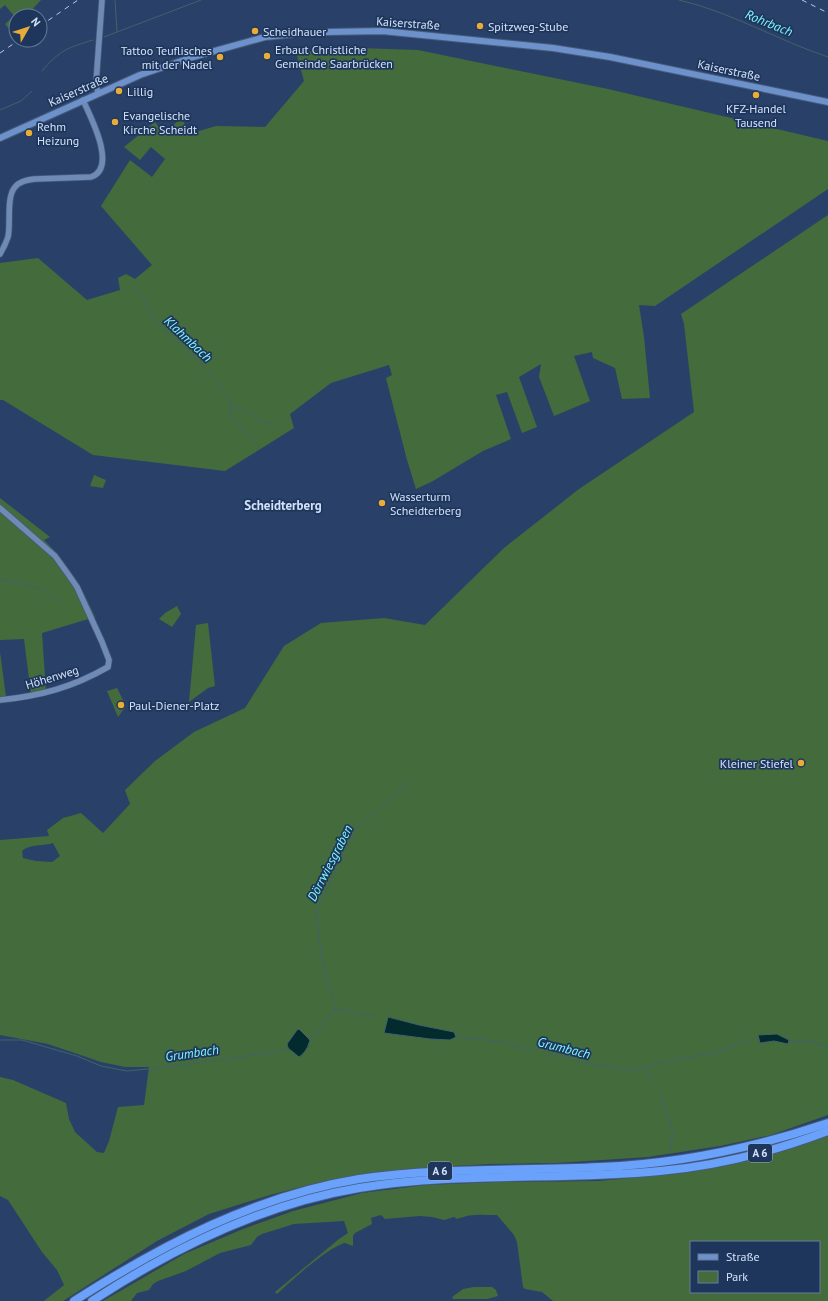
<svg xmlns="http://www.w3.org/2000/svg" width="828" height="1301" font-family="'PT Sans',sans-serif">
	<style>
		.green { fill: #446b3b; fill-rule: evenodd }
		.water { fill: #032b2d; stroke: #41626b }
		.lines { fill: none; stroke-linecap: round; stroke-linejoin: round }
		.stream { stroke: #41626b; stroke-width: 1 }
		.tertiary-casing { stroke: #475b7c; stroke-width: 7 }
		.secondary-casing { stroke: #475b7c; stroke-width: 8 }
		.motorway-casing { stroke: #475b7c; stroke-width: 10 }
		.tertiary { stroke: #6e8ab5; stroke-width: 5.5 }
		.secondary { stroke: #6d91ca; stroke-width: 6 }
		.motorway { stroke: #6aa1fa; stroke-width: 8 }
		.rail { stroke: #bacae5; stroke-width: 1; stroke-dasharray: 5 5; stroke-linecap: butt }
		.poi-dot { fill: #e8ac37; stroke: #1f365c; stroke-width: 1.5 }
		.labels { text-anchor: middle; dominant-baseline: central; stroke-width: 3.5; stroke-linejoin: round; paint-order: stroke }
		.shield { fill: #1f365c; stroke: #9daecb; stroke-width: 1 }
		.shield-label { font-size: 11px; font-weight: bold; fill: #d3e2fb }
		.street-label { font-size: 12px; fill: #d3e2fb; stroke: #1f365c }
		.poi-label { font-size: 12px; fill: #d3e2fb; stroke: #1f365c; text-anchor: start }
		.water-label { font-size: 13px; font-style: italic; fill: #7ff8fe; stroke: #1f365c }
		.neighbourhood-label { font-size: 13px; font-weight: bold; fill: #d3e2fb; stroke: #1f365c }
	</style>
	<rect width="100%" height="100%" fill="#294168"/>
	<g class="green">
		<path d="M0 0H41L28 14 29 16H16V23L8 28 5 24 14 16 5 5 0 9Z"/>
		<path d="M359 48 418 50 608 89 828 141V189L655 306 639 305 644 337 650 398 622 399 615 368 593 358 592 352 574 356 590 401 554 416 539 377 541 364 519 377 537 427 522 433 507 392 496 395 511 439 483 451 433 481 416 489 407 460 386 378 392 375 389 365 331 383 290 414 294 428 225 471 93 455 3 400H0V263L38 258 87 300 120 290 118 278 126 274 135 279 152 265 101 206 130 160 152 177 165 159 151 147 140 160 124 147 155 122 163 133 182 118 189 134 216 126 265 127 304 81 296 52Z"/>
		<path d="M828 215V1115L771 1135 720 1146 648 1157 557 1163 489 1164 421 1168 380 1172 313 1184 270 1195 209 1214 157 1241 63 1301H44L64 1285 57 1270 42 1252 8 1200 0 1196V1077L13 1080 66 1103 69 1119 75 1132 97 1152 104 1153 109 1141 118 1107 144 1105 149 1067H125L101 1062 48 1044 0 1035V840L49 836 47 830 63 818 81 813 103 833 130 804 125 790 155 761 194 732 245 708 284 646 321 623 384 618 425 625 504 548 579 489 694 412 684 324 681 314ZM53 843 60 856 52 862 36 861 23 858 22 851C29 844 44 846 53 843ZM389 1017 419 1025 450 1040 405 1036 384 1033ZM299 1029 309 1040V1046L300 1057 288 1048 287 1044Z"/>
		<path d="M94 475 106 480 103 488 90 486Z"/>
		<path d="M0 498 50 537 44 540C67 562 82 588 95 617L42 633 46 691 31 695 24 639 0 640Z"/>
		<path d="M177 606 181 614 172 627 159 619 165 613Z"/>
		<path d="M208 623 215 686 208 688 189 702 196 625Z"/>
		<path d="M0 652 6 697 0 698Z"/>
		<path d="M117 688 126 706 118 717 107 691Z"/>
		<path d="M828 1135V1301H553L542 1292 525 1289 523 1287 517 1242 514 1235 497 1215C480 1215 473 1213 457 1219L454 1217 444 1220 432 1217 420 1216 385 1219 381 1215 371 1218 372 1224 355 1233 353 1236V1246L345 1243C328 1247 291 1281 277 1294L275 1292 339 1239 348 1233 344 1221 294 1224 262 1234 257 1237 251 1245 220 1253 186 1271 158 1281 153 1284 149 1290 137 1293 131 1301H103L184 1254 243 1229 293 1211 362 1193 425 1185 496 1182 599 1181 669 1174ZM691 1242H819V1292H691Z"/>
		<path d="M474 1287H492L496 1290 498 1296 487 1299H453L452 1297 463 1289Z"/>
	</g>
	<g class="water">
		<path d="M388 1017 419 1025 454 1032 456 1037 450 1040 430 1039 384 1033Z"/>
		<path d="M299 1029 310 1040C308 1047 305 1053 299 1057L288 1048 287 1044 297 1030Z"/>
		<path d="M777 1034 789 1040 788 1044 774 1041 760 1043 758 1035Z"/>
	</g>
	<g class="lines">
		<g class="stream">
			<path d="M115 0 117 31"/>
			<path d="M679 0C731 12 777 40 828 57"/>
			<path d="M104 37 201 0"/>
			<path d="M42 71C60 50 67 48 93 40"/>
			<path d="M0 110 21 101 32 91"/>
			<path d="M134 286 145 301 158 325 170 334 197 360 208 370 232 405 251 414 263 422 274 424"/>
			<path d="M232 405 230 413 231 418 240 425 257 446"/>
			<path d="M0 579 42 589 61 603"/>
			<path d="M333 1000 321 954 316 912 356 828 412 781"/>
			<path d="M334 1003 335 1009"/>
			<path d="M456 1037 504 1042 523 1048 543 1049 554 1056H567L576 1061 634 1071 654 1064 717 1052 742 1042 754 1039"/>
			<path d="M309 1039 316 1033 335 1009 375 1016"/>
			<path d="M0 1040H22L77 1056 101 1066 127 1071 176 1066 274 1052 288 1048"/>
			<path d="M789 1041H808L828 1047"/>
			<path d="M645 1067 652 1080"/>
			<path d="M659 1092 673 1132 670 1152"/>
		</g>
		<g class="tertiary-casing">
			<g id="tertiary">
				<path d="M98 93 96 83 102 0"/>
				<path d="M0 254C3 249 6 243 8 237 11 224 6 197 15 187 20 181 28 180 35 179L91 177C118 168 90 116 83 100"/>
				<path d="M0 508 55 556 68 574 77 587 102 642 109 660 108 667C73 687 41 696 0 700"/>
			</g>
		</g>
		<g class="secondary-casing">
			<path id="secondary" d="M0 138 140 75 193 57 265 37 295 34 327 32 382 31 553 48 610 57 828 102"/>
		</g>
		<g class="motorway-casing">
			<g id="motorway">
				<path d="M74 1301C162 1245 255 1196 359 1179 439 1167 520 1171 600 1167 678 1164 754 1148 828 1123"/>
				<path d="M92 1301C173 1248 262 1204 359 1188 459 1171 560 1181 660 1171 717 1166 775 1151 828 1131"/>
			</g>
		</g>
		<use href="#tertiary" class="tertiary"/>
		<use href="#secondary" class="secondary"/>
		<use href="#motorway" class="motorway"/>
		<g class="rail">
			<path d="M802 0 828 13"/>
			<path d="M40 26 78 0"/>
			<path d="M0 53 19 40"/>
		</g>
	</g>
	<g class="poi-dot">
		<circle cx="480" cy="26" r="4"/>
		<circle cx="255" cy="31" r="4"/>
		<circle cx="267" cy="56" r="4"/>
		<circle cx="220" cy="57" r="4"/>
		<circle cx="119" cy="91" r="4"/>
		<circle cx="756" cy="95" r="4"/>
		<circle cx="115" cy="122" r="4"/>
		<circle cx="29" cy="133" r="4"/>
		<circle cx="382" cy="503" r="4"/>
		<circle cx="121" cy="705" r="4"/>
		<circle cx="801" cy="763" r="4"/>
	</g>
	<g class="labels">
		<g class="shield">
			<rect x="748" y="1144" width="24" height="18" rx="3"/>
			<rect x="428" y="1162" width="24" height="18" rx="3"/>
		</g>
		<g class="shield-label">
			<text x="760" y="1153">A 6</text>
			<text x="440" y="1171">A 6</text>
		</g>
		<g class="street-label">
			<text transform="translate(408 23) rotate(4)">Kaiserstraße</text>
			<text transform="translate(729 70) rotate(12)">Kaiserstraße</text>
			<text transform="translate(78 90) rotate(-24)">Kaiserstraße</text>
			<text transform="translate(52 677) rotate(-17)">Höhenweg</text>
		</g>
		<g class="poi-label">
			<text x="488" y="26">Spitzweg-Stube</text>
			<text x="263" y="31">Scheidhauer</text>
			<text x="275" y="49">Erbaut Christliche<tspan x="275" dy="14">Gemeinde Saarbrücken</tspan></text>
			<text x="212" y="50" text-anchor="end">Tattoo Teuflisches<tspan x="212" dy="14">mit der Nadel</tspan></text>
			<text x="127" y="91">Lillig</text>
			<text x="756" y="108" text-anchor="middle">KFZ-Handel<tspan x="756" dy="14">Tausend</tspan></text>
			<text x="123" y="115">Evangelische<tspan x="123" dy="14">Kirche Scheidt</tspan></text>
			<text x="37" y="126">Rehm<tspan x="37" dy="14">Heizung</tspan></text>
			<text x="390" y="496">Wasserturm<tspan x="390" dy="14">Scheidterberg</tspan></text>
			<text x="129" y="705">Paul-Diener-Platz</text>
			<text x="793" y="763" text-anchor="end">Kleiner Stiefel</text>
		</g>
		<g class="water-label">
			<text transform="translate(769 23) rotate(22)">Rohrbach</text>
			<text transform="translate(188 339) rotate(43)">Klahmbach</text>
			<text transform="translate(330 863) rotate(-63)">Dörrwiesgraben</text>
			<text transform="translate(564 1048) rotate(14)">Grumbach</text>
			<text transform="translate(192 1053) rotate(-8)">Grumbach</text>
		</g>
		<g class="neighbourhood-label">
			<text x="283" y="505">Scheidterberg</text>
		</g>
	</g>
	<rect x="690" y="1241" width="130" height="52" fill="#1f365c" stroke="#677b9c"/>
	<rect x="698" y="1254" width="20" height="6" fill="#6d91ca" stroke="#677b9c"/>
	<text x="726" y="1261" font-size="12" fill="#d3e2fb">Straße</text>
	<rect x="698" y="1271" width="20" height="12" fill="#446b3b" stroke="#677b9c"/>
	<text x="726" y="1281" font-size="12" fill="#d3e2fb">Park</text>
	<g transform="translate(28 28) rotate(51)"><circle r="19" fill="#1f365c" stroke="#677b9c"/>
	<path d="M0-3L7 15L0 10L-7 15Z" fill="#e8ac37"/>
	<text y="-6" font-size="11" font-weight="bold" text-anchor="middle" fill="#d3e2fb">N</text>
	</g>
</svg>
